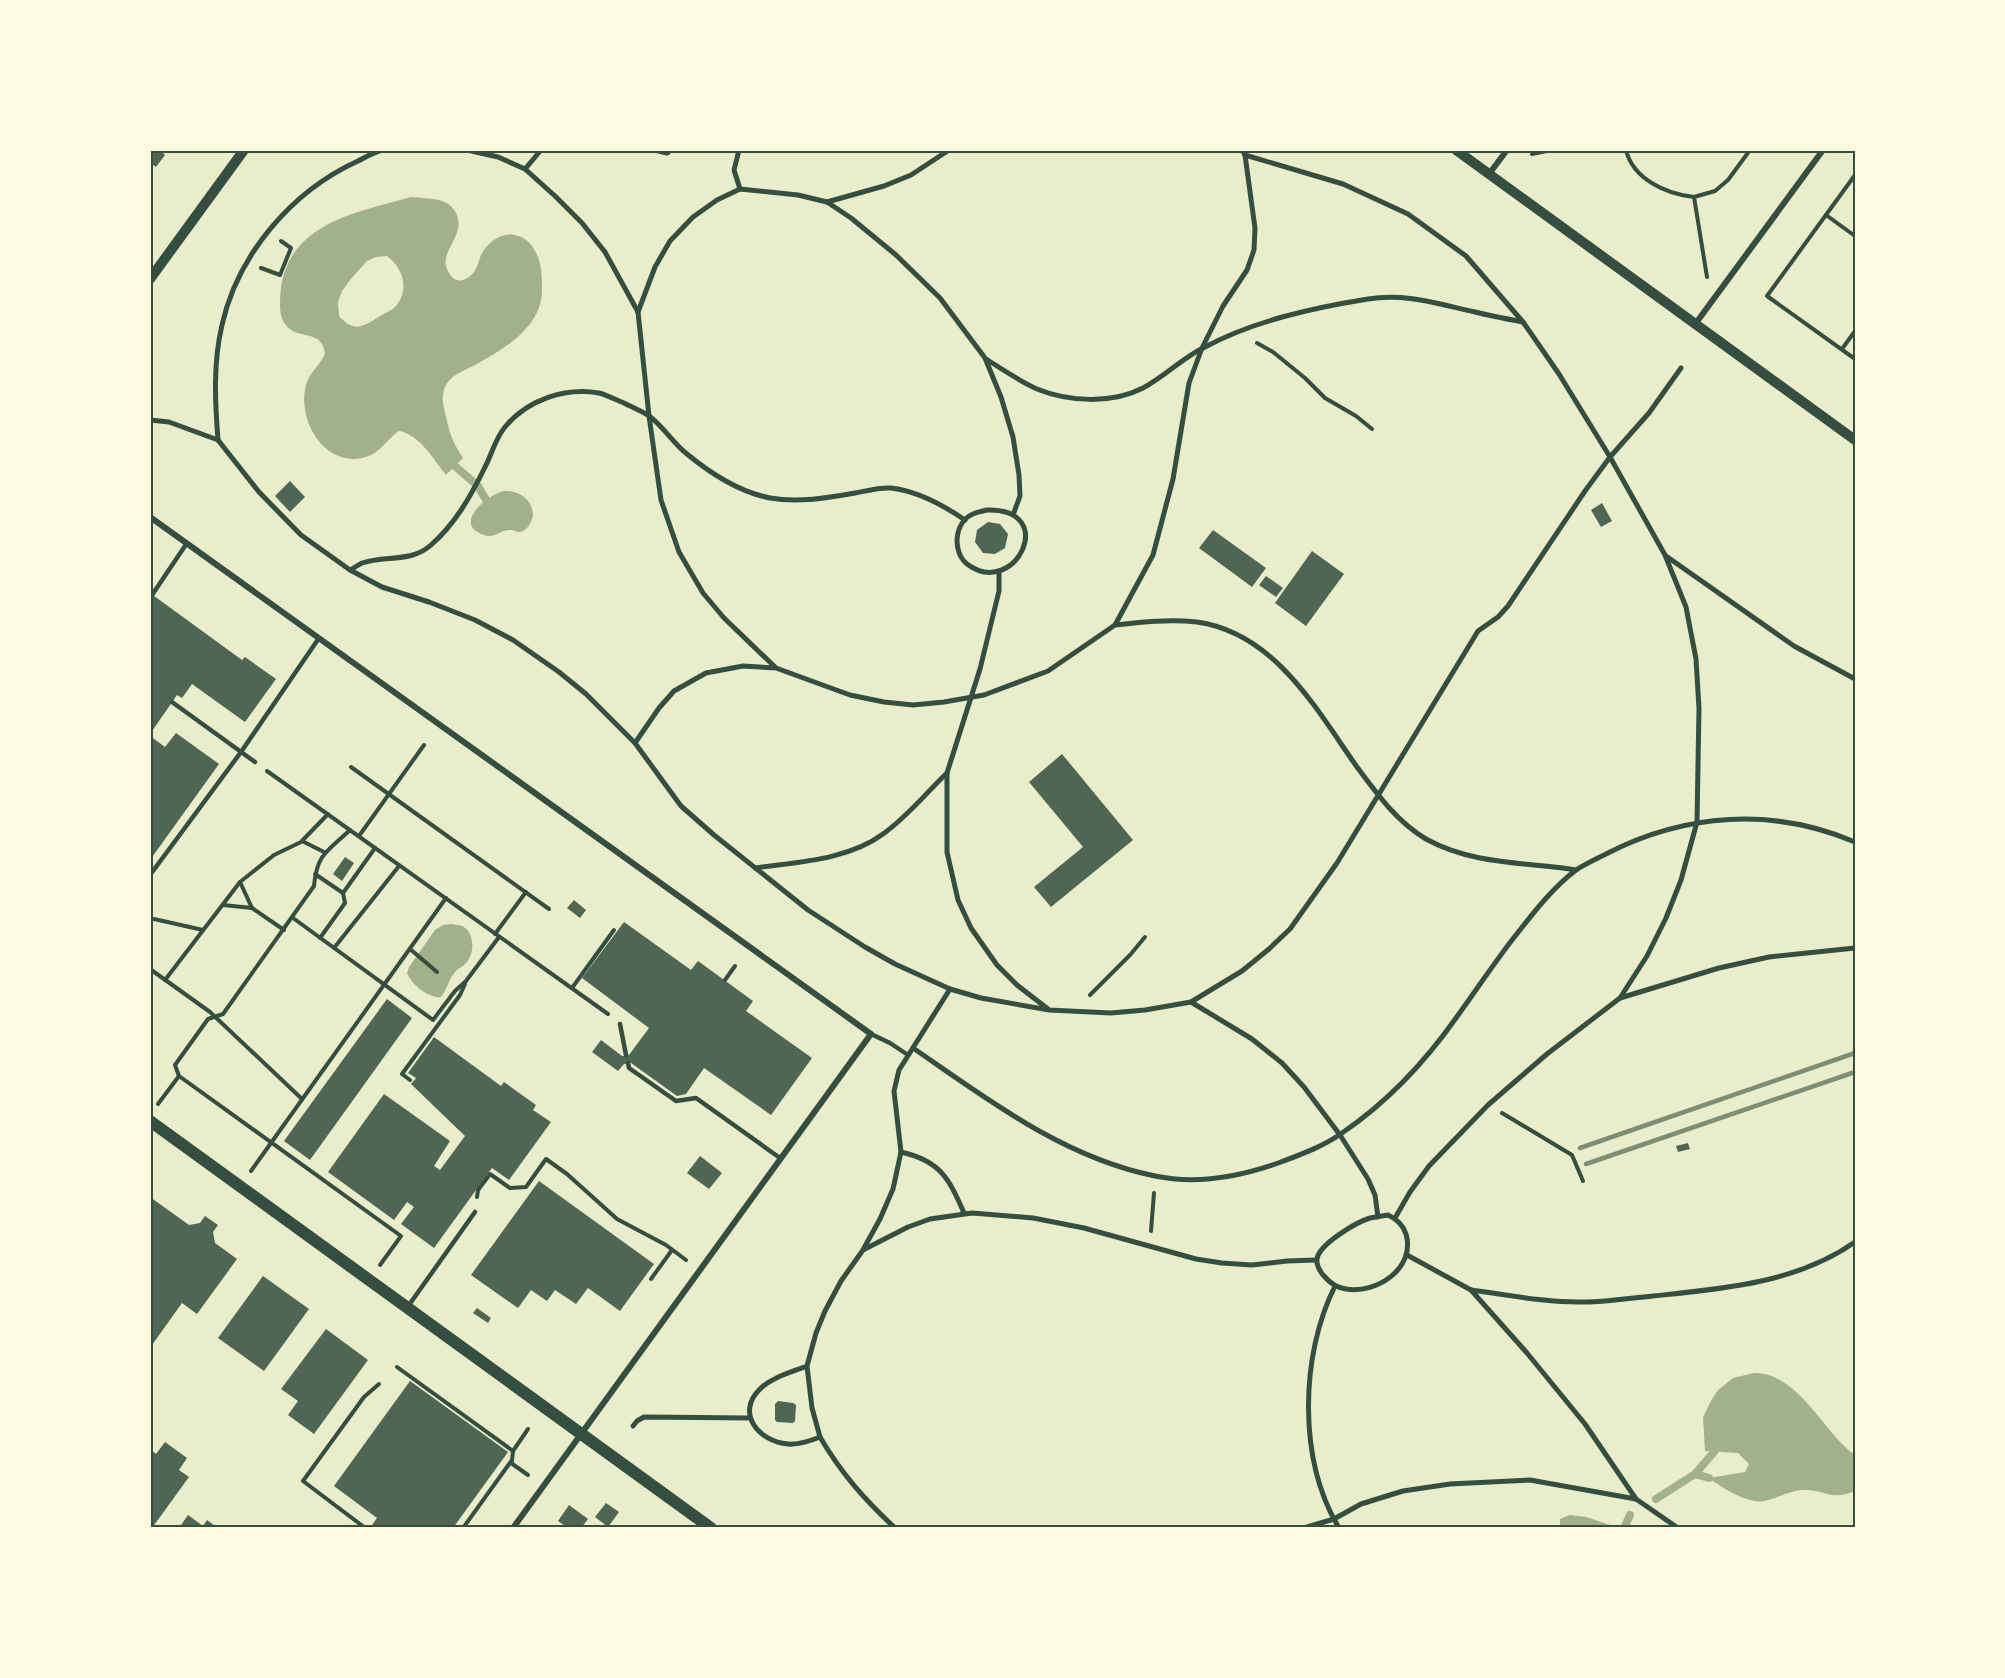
<svg xmlns="http://www.w3.org/2000/svg" width="2005" height="1678" font-family="'Open Sans',sans-serif">
	<style>
		.water { fill: #a3b18a; fill-rule: evenodd }
		.lines { fill: none; stroke-linecap: round; stroke-linejoin: round }
		.stream { stroke: #a3b18a; stroke-width: 8 }
		.building { fill: #4f6655 }
		.path { stroke: #344e41; stroke-width: 4 }
		.service { stroke: #344e41; stroke-width: 4.5 }
		.pedestrian { stroke: #344e41; stroke-width: 5 }
		.minor { stroke: #344e41; stroke-width: 6 }
		.tertiary { stroke: #344e41; stroke-width: 10 }
		.secondary { stroke: #344e41; stroke-width: 12 }
		.rail { stroke: #7c8e77; stroke-width: 4.5 }
		.neatline { fill: none; stroke: #344e41; stroke-width: 2 }
	</style>
	<rect width="100%" height="100%" fill="#e9edc9"/>
	<g class="water">
		<path d="M411 197C420 198 430 198 439 200 455 204 463 219 456 235 451 248 440 259 449 273 456 285 467 281 474 272 478 266 479 260 481 255 487 243 501 232 514 235 524 236 531 243 535 251 542 263 542 276 542 291 541 328 504 349 475 365 463 371 448 376 444 390 441 399 444 408 446 417 450 435 453 443 463 458L446 475C434 460 419 434 399 431 386 440 379 455 362 458 323 466 297 419 306 385 309 373 320 365 325 354 322 327 298 342 285 324 278 315 280 299 281 288 290 222 359 212 411 197ZM387 256C403 268 410 289 396 306 391 311 385 313 380 316 363 327 354 333 339 316L338 302 342 291 350 280 367 261 376 257Z"/>
		<path d="M503 491C517 490 532 498 533 514 533 521 527 531 520 532 515 532 515 530 510 530 501 529 495 539 484 535 452 524 486 496 503 491Z"/>
		<path d="M452 924C455 925 459 925 462 926 475 932 475 954 466 963 463 967 458 968 455 972 449 979 447 989 441 997 429 999 411 984 407 973L409 967 435 930 443 925Z"/>
		<path d="M1754 1373C1799 1373 1822 1431 1855 1455V1491C1830 1501 1826 1490 1805 1490 1790 1490 1779 1498 1764 1501 1748 1504 1722 1488 1709 1478L1745 1472 1749 1464 1738 1453 1705 1451 1703 1417 1712 1399 1718 1390 1733 1378Z"/>
		<path d="M1570 1515 1586 1517 1619 1528H1560V1519Z"/>
	</g>
	<g class="lines">
		<g class="stream">
			<path d="M456 467 478 486 486 500"/>
			<path d="M1695 1474 1714 1452"/>
			<path d="M1656 1499 1695 1474 1709 1478"/>
			<path d="M1624 1528 1630 1515"/>
		</g>
	</g>
	<g class="building">
		<path d="M150 150H165L163 153 165 155 156 167 153 165 150 169Z"/>
		<path d="M290 481 305 497 290 512 275 496Z"/>
		<path d="M1602 503 1612 521 1601 527 1591 510Z"/>
		<path d="M988 522 1000 524 1008 534 1005 548 995 554 983 553 975 542 977 530Z"/>
		<path d="M1213 530 1266 568 1252 587 1199 548Z"/>
		<path d="M1312 551 1344 574 1306 626 1275 603Z"/>
		<path d="M1266 576 1283 588 1276 597 1259 585Z"/>
		<path d="M150 593 242 660 245 657 276 679 245 722 192 684 182 698 177 695 150 734Z"/>
		<path d="M176 733 219 764 150 860V736L165 747Z"/>
		<path d="M1062 754 1133 840 1051 907 1034 887 1083 847 1029 782Z"/>
		<path d="M345 857 354 863 342 881 333 874Z"/>
		<path d="M574 900 586 910 580 918 567 908Z"/>
		<path d="M624 922 691 970 698 961 753 1001 746 1011 812 1058 771 1115 704 1068 686 1094 677 1096 631 1063 624 1064 618 1071 592 1052 601 1040 622 1056 629 1055 649 1028 582 978Z"/>
		<path d="M387 999 412 1018 310 1160 284 1141Z"/>
		<path d="M434 1037 501 1086 504 1082 536 1105 533 1110 551 1122 509 1180 492 1168 434 1248 401 1224 414 1207 407 1202 394 1220 328 1172 384 1094 450 1141 434 1166 440 1170 465 1136 411 1084 416 1078 408 1073Z"/>
		<path d="M1688 1143 1690 1149 1678 1152 1676 1146Z"/>
		<path d="M700 1156 722 1173 709 1189 687 1173Z"/>
		<path d="M539 1181 654 1264 620 1311 588 1288 576 1304 555 1290 547 1301 531 1290 518 1308 471 1275Z"/>
		<path d="M150 1197 189 1225 200 1223 205 1216 218 1225 213 1232 215 1243 237 1259 197 1314 182 1303 152 1345 150 1344Z"/>
		<path d="M263 1276 309 1309 264 1371 218 1338Z"/>
		<path d="M477 1308 491 1318 488 1323 473 1313Z"/>
		<path d="M326 1329 368 1360 314 1434 288 1415 298 1401 281 1389Z"/>
		<path d="M410 1381 508 1452 453 1528H370L377 1518 334 1486Z"/>
		<path d="M778 1401 793 1403 796 1405 795 1421 793 1423 777 1422 775 1420V1404Z"/>
		<path d="M165 1442 187 1458 179 1470 189 1477 152 1528H150V1449L156 1454Z"/>
		<path d="M606 1503 619 1512 608 1527 595 1517Z"/>
		<path d="M569 1505 588 1519 581 1528H568L558 1521Z"/>
		<path d="M188 1515 203 1526 207 1520 218 1528H179Z"/>
	</g>
	<g class="lines">
		<g class="path">
			<path d="M1626 150C1633 179 1666 194 1694 197"/>
			<path d="M1532 154 1552 150"/>
			<path d="M1855 175 1767 296 1855 359"/>
			<path d="M1826 215 1855 236"/>
			<path d="M261 268 280 275 291 248 281 241"/>
			<path d="M1707 277 1694 197 1715 191 1728 180 1750 150"/>
			<path d="M1257 343 1273 352 1305 378 1325 398 1356 416 1372 429"/>
			<path d="M1842 349 1855 331"/>
			<path d="M351 767 549 909"/>
			<path d="M267 771 608 1014"/>
			<path d="M350 830C328 851 317 853 314 886L223 1014 208 1019 175 1065 179 1076 401 1236 380 1265"/>
			<path d="M359 836 424 745"/>
			<path d="M302 841 324 852"/>
			<path d="M315 874 343 893 375 848"/>
			<path d="M240 882 252 908"/>
			<path d="M223 905 252 908 284 930"/>
			<path d="M293 918 433 1020 455 991 466 981 499 937"/>
			<path d="M154 919 203 930"/>
			<path d="M495 934 526 892"/>
			<path d="M320 938 345 903 343 893"/>
			<path d="M334 948 399 866"/>
			<path d="M410 949 437 972"/>
			<path d="M150 969 210 1012 302 1099"/>
			<path d="M165 980 240 882 274 855 301 842 328 814"/>
			<path d="M725 980 735 966"/>
			<path d="M572 988 614 930"/>
			<path d="M1090 995 1130 955 1145 937"/>
			<path d="M410 1080 402 1074 460 995 465 984"/>
			<path d="M158 1104 179 1076"/>
			<path d="M1502 1113 1572 1155 1583 1181"/>
			<path d="M251 1171 446 898"/>
			<path d="M477 1197 478 1190 490 1174 510 1188 526 1187 546 1159 567 1174 617 1219 666 1245 686 1260"/>
			<path d="M1151 1231 1154 1193"/>
			<path d="M651 1279 672 1250"/>
			<path d="M397 1367 513 1451"/>
			<path d="M512 1461 511 1463 528 1475"/>
			<path d="M363 1528 364 1527 303 1481 364 1397 379 1384"/>
			<path d="M463 1528 512 1460 513 1451 528 1429"/>
		</g>
		<g class="service">
			<path d="M152 595 187 543"/>
			<path d="M172 702 255 762"/>
			<path d="M150 875 241 752 319 638"/>
			<path d="M620 1024 626 1055"/>
			<path d="M871 1034 890 1043 908 1055"/>
			<path d="M628 1063 629 1068 676 1101 696 1098 780 1158"/>
			<path d="M409 1305 475 1212"/>
		</g>
		<g class="pedestrian">
			<path d="M467 150 498 157 525 169 555 196 582 223 605 252 638 312"/>
			<path d="M654 150 667 153 671 150"/>
			<path d="M739 150 734 170 740 189"/>
			<path d="M1245 155 1343 184 1408 214 1466 256 1523 322 1559 374 1610 457 1665 555 1686 607 1696 659 1699 708 1697 822 1681 880 1666 918 1647 956 1620 998"/>
			<path d="M525 169 541 150"/>
			<path d="M827 202 884 186 911 175 949 150"/>
			<path d="M986 359C1002 369 1019 381 1037 389 1069 402 1112 404 1143 388 1164 377 1181 359 1203 348 1253 321 1312 308 1368 299 1406 293 1438 304 1475 312 1491 316 1507 319 1523 322"/>
			<path d="M150 420 169 422 218 440 259 492 301 535 350 570 382 587 429 602 475 620 513 640 559 672 586 694 635 743 681 806 714 835 808 910 865 947 895 964 950 989 981 998 1049 1010 1111 1013 1145 1010 1191 1002 1242 971 1269 949 1290 929 1337 863 1478 631 1498 617 1508 606 1585 491 1610 457 1649 413 1681 368"/>
			<path d="M218 440C215 402 213 363 222 325 238 254 292 191 358 161 366 157 374 152 383 150"/>
			<path d="M987 510C1060 508 1015 600 967 564 952 552 954 522 973 514 977 512 983 511 987 510Z"/>
			<path d="M1666 556 1794 646 1855 679"/>
			<path d="M350 570C354 568 358 565 362 563 386 555 411 563 431 545 455 524 471 496 485 467 492 454 495 439 505 427 527 400 565 387 599 393 607 395 616 400 624 403 632 407 641 411 648 415 663 426 673 443 687 454 710 473 739 492 770 498 798 503 827 498 855 493 866 491 880 487 891 488 918 491 943 505 965 520"/>
			<path d="M999 571V591L980 669 947 773V852L958 900 971 928 997 965 1017 985 1048 1009"/>
			<path d="M1115 625C1142 622 1169 619 1197 622 1275 633 1316 709 1357 767 1377 794 1397 822 1426 839 1473 865 1525 862 1576 870"/>
			<path d="M775 667 724 618 703 593 679 552 661 500 649 416 638 312 655 267 670 241 693 217 717 200 740 189 798 195 827 202 851 218 896 255 940 298 985 358 1001 397 1013 437 1019 475 1020 496 1013 515"/>
			<path d="M635 743 659 708 674 691 706 673 743 666 776 668 850 695 884 702 913 705 944 702 984 695 1048 671 1115 625 1153 555 1173 479 1189 383 1202 348 1223 306 1247 270 1254 250 1255 228 1245 155 1242 150"/>
			<path d="M755 868C797 862 848 860 883 834 907 817 926 793 947 773"/>
			<path d="M1191 1002 1252 1039 1282 1063 1304 1087 1340 1135 1368 1179 1375 1195 1378 1217"/>
			<path d="M913 1048C987 1099 1064 1158 1155 1176 1198 1185 1240 1177 1281 1162 1302 1154 1324 1146 1342 1133 1386 1103 1425 1062 1456 1018 1475 992 1492 966 1512 940 1531 916 1551 889 1576 870 1585 864 1596 859 1606 854 1685 813 1773 807 1855 842"/>
			<path d="M901 1152C941 1161 949 1179 964 1213"/>
			<path d="M1388 1215C1397 1219 1403 1225 1406 1234 1416 1268 1377 1294 1346 1289 1336 1288 1329 1282 1323 1275 1320 1271 1316 1265 1317 1259 1319 1244 1357 1222 1370 1218 1376 1217 1382 1216 1388 1215Z"/>
			<path d="M1395 1218 1410 1192 1429 1166 1488 1105 1547 1054 1620 998 1719 968 1769 957 1855 948"/>
			<path d="M864 1248 880 1219 893 1189 901 1152 894 1091 899 1070 950 989"/>
			<path d="M1407 1255 1471 1290 1527 1353 1585 1424 1636 1499"/>
			<path d="M1335 1286C1300 1356 1298 1460 1339 1528"/>
			<path d="M1471 1290C1508 1295 1547 1303 1585 1302 1608 1302 1631 1298 1653 1296 1722 1289 1797 1283 1855 1242"/>
			<path d="M807 1366C792 1372 772 1377 760 1389 735 1413 759 1442 788 1444 798 1445 810 1441 820 1437L812 1408 807 1366 816 1333 825 1311 841 1281 863 1250 908 1227 930 1219 972 1213 1033 1218 1084 1228 1196 1259 1222 1263 1252 1265 1287 1261 1316 1260"/>
			<path d="M633 1426 637 1421 644 1417 749 1418"/>
			<path d="M820 1437C841 1473 864 1499 895 1528"/>
			<path d="M1304 1528 1334 1519 1361 1504 1403 1491 1450 1484 1530 1480 1636 1499 1678 1528"/>
		</g>
		<g class="minor">
			<path d="M1489 174 1507 150"/>
			<path d="M1696 323 1823 150"/>
			<path d="M150 517 871 1034 513 1528"/>
		</g>
		<g class="tertiary">
			<path d="M1456 150 1855 440"/>
			<path d="M150 279 244 150"/>
		</g>
		<path class="secondary" d="M150 1121 711 1528"/>
		<g class="rail">
			<path d="M1580 1148 1855 1053"/>
			<path d="M1586 1164 1855 1072"/>
		</g>
	</g>
	<rect width="2005" height="1678" fill="none" stroke="#fefae0" stroke-width="303"/>
	<rect x="152" y="152" width="1702" height="1374" class="neatline"/>
</svg>
